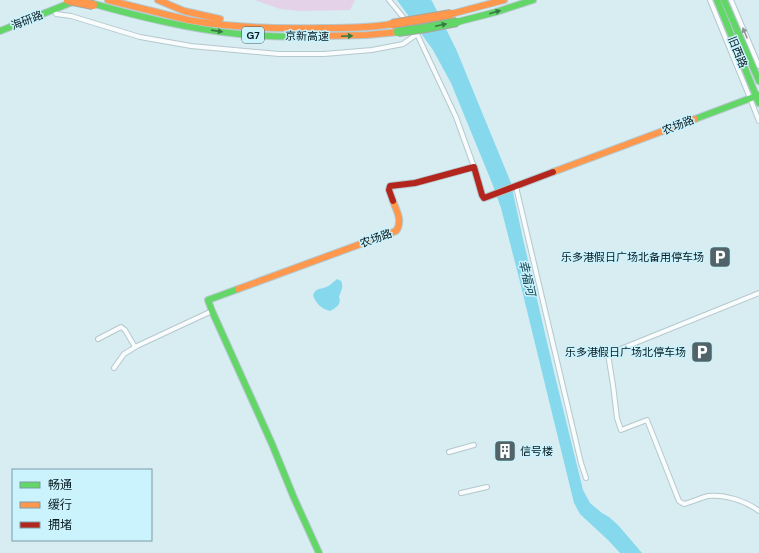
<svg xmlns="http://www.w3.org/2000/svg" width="759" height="553" font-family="'DM Sans','Noto Sans SC',sans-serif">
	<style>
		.green { fill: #e4d3e8 }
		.water { fill: #86d8ed }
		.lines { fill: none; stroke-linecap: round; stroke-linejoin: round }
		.street-casing { stroke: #b5c8cd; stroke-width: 6 }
		.fast-casing { stroke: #b5c8cd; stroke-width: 8 }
		.slow-casing { stroke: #b5c8cd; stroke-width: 8 }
		.jam-casing { stroke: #b5c8cd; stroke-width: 8 }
		.street { stroke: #f9fcfd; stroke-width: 4 }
		.fast { stroke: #63d668; stroke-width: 6 }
		.slow { stroke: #ff974d; stroke-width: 6 }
		.jam { stroke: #b3261e; stroke-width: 6 }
		.fast-bridge-casing { stroke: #a7a4a2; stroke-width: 10; stroke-linecap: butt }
		.slow-bridge-casing { stroke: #a7a4a2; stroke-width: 10; stroke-linecap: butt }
		.fast-bridge { stroke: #63d668; stroke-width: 8 }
		.slow-bridge { stroke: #ff974d; stroke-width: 8 }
		.oneway { fill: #357844 }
		.oneway2 { fill: #8c9699 }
		.labels { text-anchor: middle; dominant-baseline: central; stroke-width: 3; stroke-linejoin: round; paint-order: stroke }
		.shield { fill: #cbf3fe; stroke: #425b62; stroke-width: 1 }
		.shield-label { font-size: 10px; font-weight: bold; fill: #071a1f }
		.street-label { font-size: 11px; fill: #071a1f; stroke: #cbf3fe }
		.poi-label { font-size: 11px; fill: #071a1f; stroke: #cbf3fe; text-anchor: end }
		.water-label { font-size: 12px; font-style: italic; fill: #154551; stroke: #cbf3fe }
	</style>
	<rect width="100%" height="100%" fill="#d7edf2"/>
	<path class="green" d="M255 0H355L350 10 301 11 280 9Z"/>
	<g class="water">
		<path d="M397 0H431L432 1 456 49 511 183 523 239 554 372 583 490 590 503 602 513 609 517 618 525 642 553H620L608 540 580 514 574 503 519 278 501 208 492 183 451 83 433 50Z"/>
		<path d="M337 279 341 281C344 286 341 291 339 297 342 304 336 308 330 311 322 309 316 304 313 295 317 287 319 290 326 287 330 286 333 282 337 279Z"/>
	</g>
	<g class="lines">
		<g class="street-casing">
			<g id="street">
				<path d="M389 0 417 34 456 117 474 167"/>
				<path d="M710 0 750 98 759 121"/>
				<path d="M731 0 759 66"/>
				<path d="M54 10 56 14 71 16 140 37 191 46 279 54H324L372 50 403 44 417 34"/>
				<path d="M517 186V191L581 463 586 478"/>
				<path d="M759 293 608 354 613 385 617 418 621 430 647 420 679 501 684 504C692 502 700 498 708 496 724 494 746 501 759 511"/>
				<path d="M98 339 121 327 125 330 135 347"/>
				<path d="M114 368 124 354 137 346 212 311"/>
				<path d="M449 452 474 445"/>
				<path d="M461 493 487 487"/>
			</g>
		</g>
		<g class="fast-casing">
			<g id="fast">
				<path d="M717 0 759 103"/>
				<path d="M724 0 759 81"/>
				<path d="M87 2C137 16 188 29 239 34 267 37 296 37 325 36"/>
				<path d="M457 22 496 12 533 0"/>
				<path d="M0 31 75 1"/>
				<path d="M695 119 759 95"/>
				<path d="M238 289 208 300 212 311 272 444 294 498 319 553"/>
			</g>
		</g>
		<g class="slow-casing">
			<g id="slow">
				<path d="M108 0 188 20C232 28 278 29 322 28 346 28 369 28 392 24"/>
				<path d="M158 0 184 11 220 19"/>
				<path d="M451 14 504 0"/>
				<path d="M325 36 367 35 398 32"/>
				<path d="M553 172 695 119"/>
				<path d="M238 289 396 231C403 221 397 212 393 201"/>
			</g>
		</g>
		<g class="jam-casing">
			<path id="jam" d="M393 201 389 190 390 186 415 183 474 167 482 195 484 198 553 172"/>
		</g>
		<use href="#street" class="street"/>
		<use href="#fast" class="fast"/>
		<use href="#slow" class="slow"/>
		<use href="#jam" class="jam"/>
		<g class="fast-bridge-casing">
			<path id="fast-bridge" d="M398 32 426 28 457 22"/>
		</g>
		<g class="slow-bridge-casing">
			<g id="slow-bridge">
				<path d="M68 0 93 5"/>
				<path d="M392 24 451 14"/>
			</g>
		</g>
		<use href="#fast-bridge" class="fast-bridge"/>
		<use href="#slow-bridge" class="slow-bridge"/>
	</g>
	<defs><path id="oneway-solid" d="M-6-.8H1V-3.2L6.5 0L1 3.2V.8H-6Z"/></defs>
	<g class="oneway">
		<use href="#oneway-solid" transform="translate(495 12) rotate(-16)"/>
		<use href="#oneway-solid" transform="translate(441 25) rotate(-12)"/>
		<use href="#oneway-solid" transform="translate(217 31) rotate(8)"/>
		<use href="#oneway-solid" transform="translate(347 36) rotate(-3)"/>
	</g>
	<use class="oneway2" href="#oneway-solid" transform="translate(745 33) rotate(-113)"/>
	<defs>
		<g id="parking-square" transform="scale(1.15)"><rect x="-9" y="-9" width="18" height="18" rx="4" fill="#506469" stroke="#cbf3fe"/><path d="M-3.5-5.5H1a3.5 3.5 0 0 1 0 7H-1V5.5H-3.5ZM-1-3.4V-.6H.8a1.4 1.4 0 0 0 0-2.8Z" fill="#fff"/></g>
		<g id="building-square" transform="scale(1.15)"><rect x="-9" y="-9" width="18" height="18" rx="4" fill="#506469" stroke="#cbf3fe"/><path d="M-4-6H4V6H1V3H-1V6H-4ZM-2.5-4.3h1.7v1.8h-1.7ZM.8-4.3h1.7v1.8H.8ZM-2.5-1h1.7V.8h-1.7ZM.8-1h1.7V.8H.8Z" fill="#fff"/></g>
	</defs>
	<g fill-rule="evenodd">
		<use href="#parking-square" x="720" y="257"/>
		<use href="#parking-square" x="702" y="352"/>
		<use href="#building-square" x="505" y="451"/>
	</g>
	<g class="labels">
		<rect class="shield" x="242" y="27" width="22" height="16" rx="3"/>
		<g class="shield-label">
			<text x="253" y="35">G7</text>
		</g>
		<g class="street-label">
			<text transform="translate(27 20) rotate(-21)">海研路</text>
			<text transform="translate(307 36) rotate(1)">京新高速</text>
			<text transform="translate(738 52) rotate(68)">旧西路</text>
			<text transform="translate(678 125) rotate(-21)">农场路</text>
			<text transform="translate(376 238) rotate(-20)">农场路</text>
		</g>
		<g class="poi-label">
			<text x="704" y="257">乐多港假日广场北备用停车场</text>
			<text x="686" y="352">乐多港假日广场北停车场</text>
			<text x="520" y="451" text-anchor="start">信号楼</text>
		</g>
		<g class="water-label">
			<text transform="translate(527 278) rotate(77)">幸福河</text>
		</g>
	</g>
	<rect x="12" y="469" width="140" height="72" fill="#cbf3fe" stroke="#7d9ca5"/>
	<rect x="20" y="482" width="20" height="6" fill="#63d668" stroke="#7d9ca5"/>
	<text x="48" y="489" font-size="12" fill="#071a1f">畅通</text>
	<rect x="20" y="502" width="20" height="6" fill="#ff974d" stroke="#7d9ca5"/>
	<text x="48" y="509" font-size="12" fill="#071a1f">缓行</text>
	<rect x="20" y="522" width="20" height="6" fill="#b3261e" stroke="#7d9ca5"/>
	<text x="48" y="529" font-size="12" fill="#071a1f">拥堵</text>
</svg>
